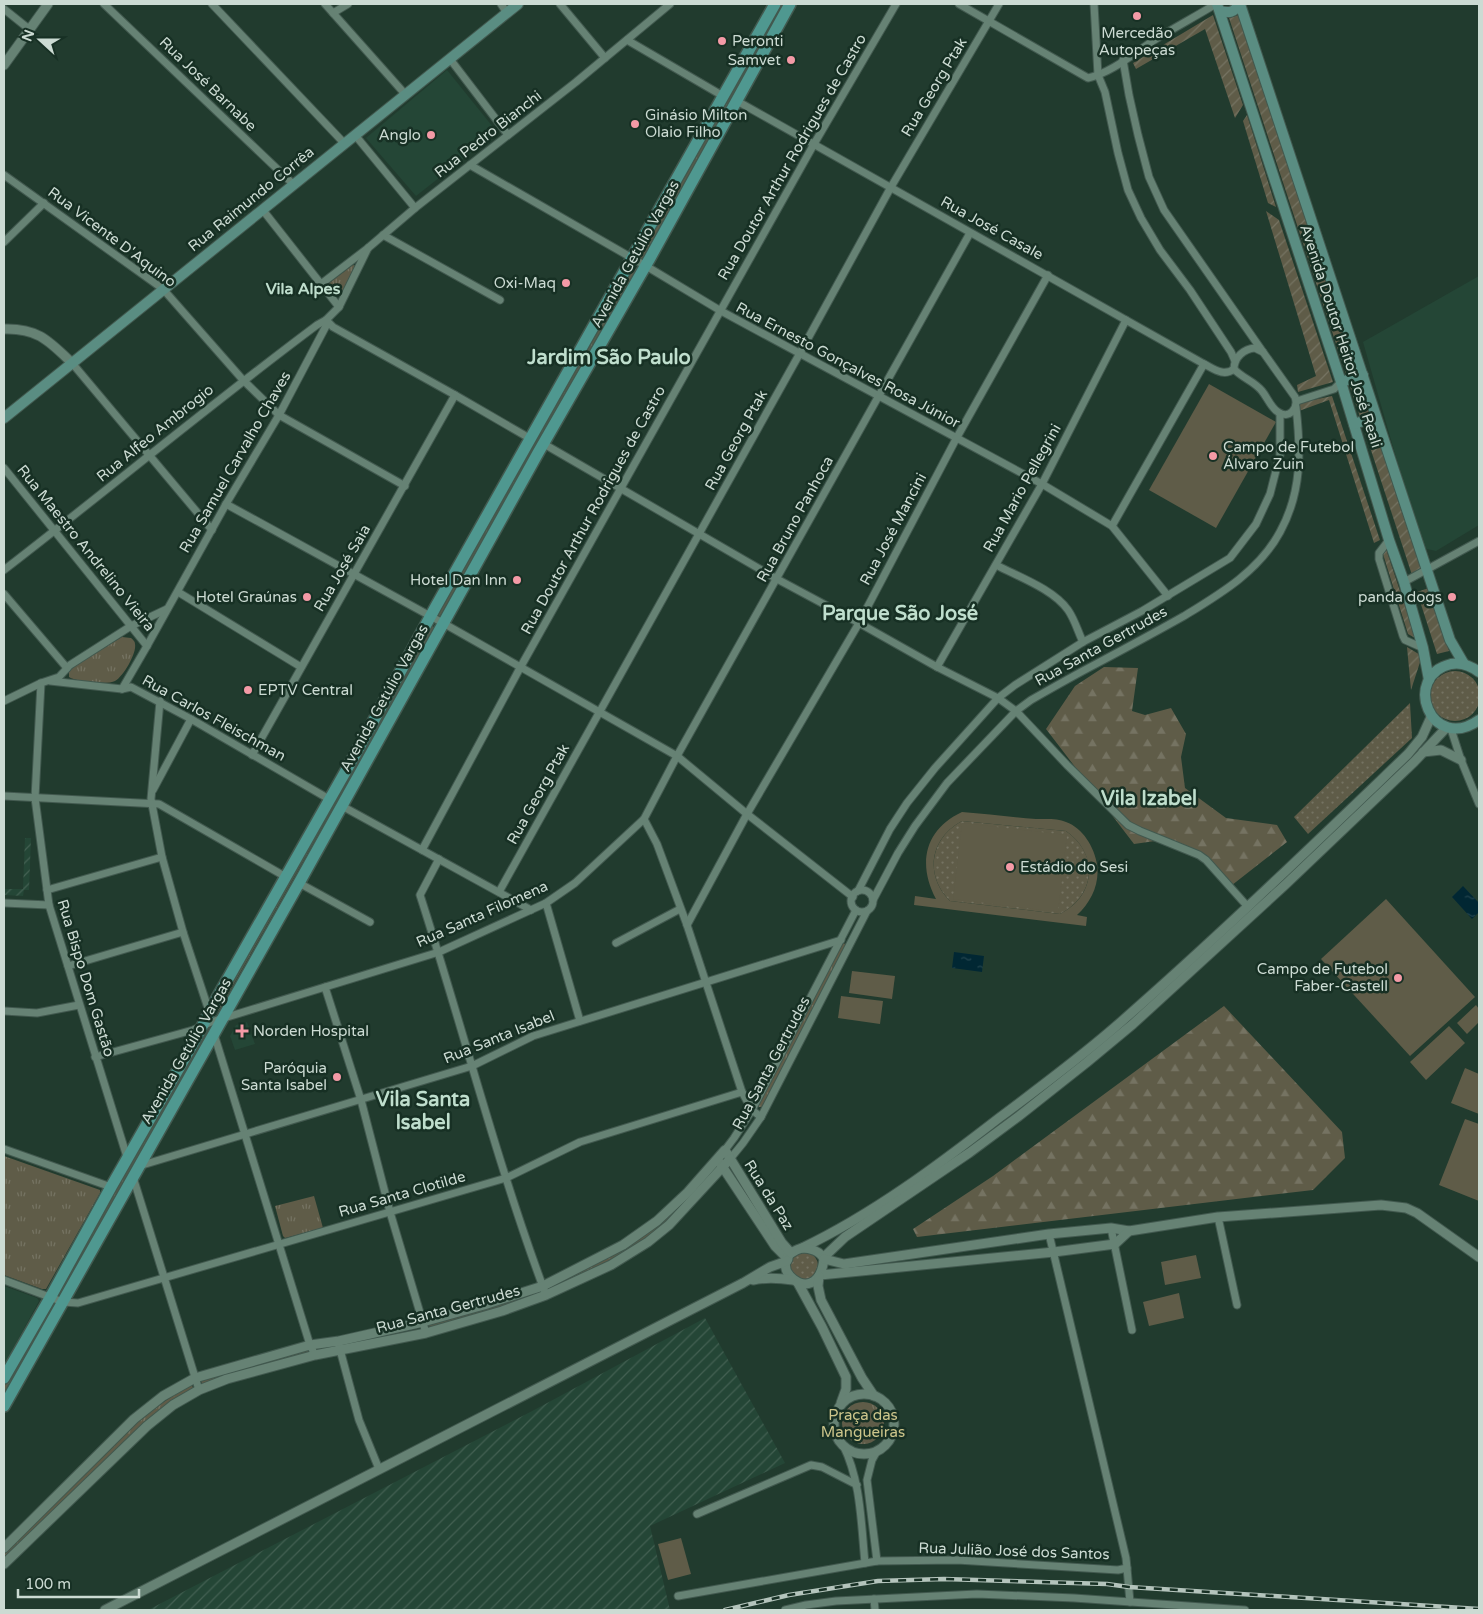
<svg xmlns="http://www.w3.org/2000/svg" width="1483" height="1614" font-family="'Varela Round',sans-serif">
	<style>
		.built { fill: #244636 }
		.industrial { fill: url(#industrial-furrows) }
		.grass { fill: url(#grass-dots) }
		.forest { fill: url(#forest-firs) }
		.park { fill: url(#park-tufts) }
		.garden { fill: url(#garden-furrows) }
		.pitch { fill: #5f5c48; fill-rule: evenodd }
		.water { fill: url(#water-ripples) }
		.lines { fill: none; stroke-linecap: round; stroke-linejoin: round }
		.minor-casing { stroke: #42594f; stroke-width: 9 }
		.tertiary-casing { stroke: #42594f; stroke-width: 11 }
		.secondary-casing { stroke: #42594f; stroke-width: 12 }
		.primary-casing { stroke: #42594f; stroke-width: 14 }
		.minor { stroke: #668274; stroke-width: 7 }
		.tertiary { stroke: #668274; stroke-width: 9 }
		.secondary { stroke: #5a8d82; stroke-width: 10 }
		.primary { stroke: #4f9890; stroke-width: 11 }
		.rail-casing { stroke: #b4c4bc; stroke-width: 4.5 }
		.rail { stroke: #173024; stroke-width: 2.5; stroke-dasharray: 8; stroke-linecap: butt }
		.poi-dot { fill: #f49aa6; stroke: #173024; stroke-width: 2 }
		.labels { text-anchor: middle; dominant-baseline: central; stroke-width: 5; stroke-linejoin: round; paint-order: stroke }
		.poi-label { font-size: 15px; fill: #ccdbd3; stroke: #173024; text-anchor: end }
		.street-label { font-size: 15px; fill: #ccdbd3; stroke: #173024 }
		.park-label { font-size: 15px; fill: #ccc58b; stroke: #173024 }
		.neighbourhood-label { font-size: 16px; font-weight: bold; fill: #bfdecd; stroke: #173024 }
		.district-label { font-size: 20px; font-weight: bold; fill: #bfdecd; stroke: #173024 }
	</style>
	<defs>
		<pattern id="industrial-furrows" width="10" height="10" patternUnits="userSpaceOnUse" patternTransform="scale(1.25)"><rect width="10" height="10" fill="#244636"/><path d="M-1 1l2-2M0 10L10 0M9 11l2-2" fill="none" stroke="#436052"/></pattern>
		<pattern id="grass-dots" width="8" height="8" patternUnits="userSpaceOnUse" patternTransform="scale(1.25)"><rect width="8" height="8" fill="#5f5c48"/><path d="M2 2h.1M6 6h.1" fill="none" stroke="#757362" stroke-width="1.8" stroke-linecap="round"/></pattern>
		<pattern id="forest-firs" width="22" height="20" patternUnits="userSpaceOnUse" patternTransform="scale(1.25)"><rect width="22" height="20" fill="#5f5c48"/><path d="M5 1l3.5 6h-7zM16 11l3.5 6h-7z" fill="#757362"/></pattern>
		<pattern id="park-tufts" width="24" height="20" patternUnits="userSpaceOnUse" patternTransform="scale(1.25)"><rect width="24" height="20" fill="#5f5c48"/><path d="M3 7l-1-3M5 7V3M7 7l1-3M15 17l-1-3M17 17v-4M19 17l1-3" fill="none" stroke="#757362"/></pattern>
		<pattern id="garden-furrows" width="10" height="10" patternUnits="userSpaceOnUse" patternTransform="scale(1.25)"><rect width="10" height="10" fill="#5f5c48"/><path d="M-1 1l2-2M0 10L10 0M9 11l2-2" fill="none" stroke="#757362"/></pattern>
		<pattern id="water-ripples" width="26" height="14" patternUnits="userSpaceOnUse" patternTransform="scale(1.25)"><rect width="26" height="14" fill="#012733"/><path d="M2 4q2-2 4 0t4 0M15 11q2-2 4 0t4 0" fill="none" stroke="#254650"/></pattern>
	</defs>
	<rect width="100%" height="100%" fill="#213b2e"/>
	<g class="built">
		<path d="M447 70 497 132 416 196 366 138Z"/>
		<path d="M1479 276V525L1436 551 1422 548 1363 342Z"/>
		<path d="M247 1022 255 1044 235 1050 230 1036 236 1025Z"/>
		<path d="M4 1286 37 1298 39 1301 4 1365Z"/>
	</g>
	<g class="industrial">
		<path d="M25 838H31L29 890H24L23 896 4 895V889H23Z"/>
		<path d="M705 1318 785 1463 650 1526 670 1610H148L536 1409Z"/>
	</g>
	<g class="grass">
		<circle cx="1455" cy="696" r="25"/>
		<path d="M1410 703 1412 738 1308 834 1294 817Z"/>
		<path d="M962 821 1066 831C1099 854 1096 895 1060 914L950 901C924 875 930 838 962 821Z"/>
		<circle cx="804" cy="1266" r="14"/>
	</g>
	<g class="forest">
		<path d="M1104 667 1138 668 1132 711 1145 715 1171 708 1186 734 1181 757 1185 788 1226 818 1277 825 1287 842 1227 889 1206 862 1155 841 1134 844 1046 729 1075 686Z"/>
		<path d="M1224 1006 1342 1132 1345 1158 1313 1190 917 1237 913 1229 993 1176Z"/>
	</g>
	<g class="park">
		<path d="M781 4H787L642 259H640L639 255Z"/>
		<path d="M353 265 356 266V268L340 295 336 296 328 286 329 283Z"/>
		<path d="M633 267 636 269V271L441 616 440 617 438 614Z"/>
		<path d="M431 626 434 627 433 631 219 1010 216 1011V1010Z"/>
		<path d="M122 637 131 638C133 640 135 641 135 644 137 653 123 677 115 681 108 685 76 682 69 677V672L72 667Z"/>
		<path d="M842 943 846 944 764 1107H759L757 1104Z"/>
		<path d="M202 1037 203 1040 63 1293 61 1296H57L56 1293Z"/>
		<path d="M4 1156 100 1190V1193L46 1289H42L4 1275Z"/>
		<path d="M704 1181C684 1203 665 1224 642 1241 619 1258 592 1270 567 1282H563L564 1280 592 1266 634 1242Z"/>
		<path d="M314 1196 323 1228 285 1238 283 1236 275 1206Z"/>
		<path d="M533 1293V1298L431 1328 429 1326V1324Z"/>
		<path d="M50 1305 54 1306 4 1394V1386Z"/>
		<path d="M308 1350V1355L202 1384 201 1381Z"/>
		<path d="M192 1385 193 1388 179 1397 4 1559V1552C33 1523 62 1495 91 1466 122 1436 154 1404 192 1385Z"/>
		<circle cx="863" cy="1423" r="21"/>
	</g>
	<g class="garden">
		<path d="M1213 15 1243 105 1235 118 1205 29 1136 69 1133 63Z"/>
		<path d="M1239 15 1421 568 1412 575 1229 18Z"/>
		<path d="M1247 115 1276 207 1268 203 1243 121Z"/>
		<path d="M1266 211 1279 220 1333 382 1298 392 1297 385 1316 376Z"/>
		<path d="M1332 396 1380 540 1374 543 1329 400 1299 411V403Z"/>
		<path d="M1386 549 1401 594 1396 596 1383 554Z"/>
		<path d="M1429 588 1449 651 1437 654 1417 592Z"/>
		<path d="M1403 598 1415 638 1408 634 1397 599Z"/>
		<path d="M1407 647 1422 656 1411 690Z"/>
	</g>
	<g class="pitch">
		<path d="M1209 384 1276 422 1216 528 1149 490Z"/>
		<path d="M962 812C987 814 1011 817 1036 819 1045 819 1058 818 1066 822 1083 828 1094 847 1097 864 1100 884 1091 902 1077 915L1087 917 1086 926 914 905 915 896 936 899C917 864 925 829 962 812ZM962 821 1066 831C1099 854 1096 896 1060 914L950 901C924 875 930 838 962 821Z"/>
		<path d="M962 823 1067 835 1058 912 953 899Z"/>
		<path d="M1386 899 1475 997 1410 1056 1321 959Z"/>
		<path d="M852 971 895 976 892 999 849 993Z"/>
		<path d="M841 996 883 1001 880 1024 838 1018Z"/>
		<path d="M1476 1005 1479 1009V1022L1467 1034 1457 1023Z"/>
		<path d="M1449 1026 1465 1043 1426 1080 1410 1062Z"/>
		<path d="M1465 1068 1479 1074V1114L1451 1103Z"/>
		<path d="M1465 1119 1479 1124V1201L1439 1185Z"/>
		<path d="M1196 1255 1201 1278 1165 1285 1161 1262Z"/>
		<path d="M1179 1293 1184 1318 1149 1326 1143 1302Z"/>
		<path d="M681 1538 691 1574 668 1580 658 1544Z"/>
	</g>
	<g class="water">
		<path d="M1463 886 1479 903V912L1472 919 1452 897Z"/>
		<path d="M954 952 984 956 982 972 952 968Z"/>
	</g>
	<g class="lines">
		<g class="minor-casing">
			<g id="minor">
				<path d="M104 4 293 184"/>
				<path d="M212 4 344 143"/>
				<path d="M325 4 405 94"/>
				<path d="M501 4 507 13"/>
				<path d="M560 4 605 58"/>
				<path d="M959 4 1088 78C1113 72 1134 53 1156 39 1176 27 1196 16 1216 4"/>
				<path d="M1094 4 1098 75 1105 92 1118 153 1128 190 1141 218 1160 250 1190 290 1231 352 1235 361"/>
				<path d="M4 9 29 29"/>
				<path d="M333 13 348 4"/>
				<path d="M627 40 723 96"/>
				<path d="M450 59 508 135"/>
				<path d="M1123 60 1129 95 1138 135 1149 177 1164 210 1263 352"/>
				<path d="M737 101 1204 364C1214 369 1224 377 1234 369"/>
				<path d="M355 135 415 208"/>
				<path d="M470 165 646 266 721 311 1042 484 1112 526 1168 596"/>
				<path d="M4 175 163 289 243 380 279 415 405 486"/>
				<path d="M262 209 339 307"/>
				<path d="M383 235 500 300"/>
				<path d="M4 242 44 203"/>
				<path d="M321 284 368 248 415 208 576 82 670 4"/>
				<path d="M1255 348 1263 352 1295 397C1299 408 1289 420 1278 412 1271 408 1267 397 1262 391 1254 381 1242 378 1234 369 1234 357 1244 349 1255 348Z"/>
				<path d="M72 363 212 530"/>
				<path d="M1297 401 1334 389 1341 382"/>
				<path d="M544 444 777 579 859 623 937 667 998 698 1016 711 1067 765 1128 825 1140 831 1199 855 1206 860 1248 907"/>
				<path d="M4 468 147 646"/>
				<path d="M226 504 443 623 677 756 747 814 853 897"/>
				<path d="M1112 526 1204 364"/>
				<path d="M1389 540 1379 553V559L1403 636 1405 640 1423 648"/>
				<path d="M996 565C1019 577 1053 589 1068 610 1075 620 1078 632 1083 642"/>
				<path d="M4 570C109 489 211 404 317 325L326 320 333 327 455 395 531 439"/>
				<path d="M1404 582 1479 541"/>
				<path d="M178 592 301 667"/>
				<path d="M4 594 67 668"/>
				<path d="M937 667 1042 484 1126 320"/>
				<path d="M50 681 122 689 131 687 191 719 329 799"/>
				<path d="M41 683 35 798 49 905 127 1157"/>
				<path d="M122 689 147 646 226 504 279 415 326 326V320L339 307 368 248"/>
				<path d="M4 701 41 683 59 677 70 665 131 626 167 609"/>
				<path d="M160 701 151 799 162 857 183 932 209 1011"/>
				<path d="M1451 729 1461 760 1479 804"/>
				<path d="M252 755 455 395"/>
				<path d="M153 790 191 719"/>
				<path d="M4 796 159 804 286 877"/>
				<path d="M342 806 531 910"/>
				<path d="M644 819 657 844 687 925 742 1092 752 1110 761 1117"/>
				<path d="M422 850 520 668 814 144 896 4"/>
				<path d="M439 859 420 895C463 1028 497 1164 546 1295"/>
				<path d="M299 883 370 922"/>
				<path d="M47 890 162 857"/>
				<circle cx="862" cy="901" r="11"/>
				<path d="M858 891 890 829 907 803 935 768 998 698 1015 685 1083 642 1142 611 1230 558 1256 524 1270 494 1280 455V414"/>
				<path d="M499 892 800 353 891 187 999 4"/>
				<path d="M873 900 898 853 915 826 947 783 1016 711 1031 700C1052 688 1073 676 1094 665 1124 649 1154 633 1184 616 1220 594 1259 571 1280 532 1302 492 1301 451 1296 407"/>
				<path d="M4 903 49 905"/>
				<path d="M546 903 580 1021"/>
				<path d="M687 925 747 814 859 623 956 439 1048 275"/>
				<path d="M616 943 680 909"/>
				<path d="M68 966 183 932"/>
				<path d="M325 987 361 1100 390 1212 426 1333"/>
				<path d="M4 1011 37 1013 79 1005"/>
				<path d="M214 1034 310 1345 315 1355"/>
				<path d="M95 1057 193 1030 211 1022 439 952 546 903 575 883 644 819 677 756 970 233"/>
				<path d="M4 1149 111 1187"/>
				<path d="M725 1150 734 1138 752 1110 856 910"/>
				<path d="M730 1159 743 1143 761 1117 867 911"/>
				<path d="M139 1166 472 1066 533 1036 841 940"/>
				<path d="M133 1177 199 1390"/>
				<path d="M1218 1217 1237 1305"/>
				<path d="M1111 1228 1132 1330"/>
				<path d="M4 1280 63 1302 78 1303 506 1178 580 1142 742 1092"/>
				<path d="M339 1346 359 1420 379 1469"/>
				<path d="M843 1445C861 1481 861 1523 865 1563"/>
				<path d="M877 1451 872 1460 867 1480 877 1561"/>
				<path d="M697 1514 811 1465 822 1467 857 1485"/>
				<path d="M1127 1568 1130 1602"/>
				<path d="M678 1596 877 1561 957 1560 1118 1570 1127 1568 1126 1558 1049 1234"/>
				<path d="M874 1599 875 1610"/>
				<path d="M785 1610 806 1605 836 1601 977 1594 1074 1598 1245 1610"/>
			</g>
		</g>
		<g class="tertiary-casing">
			<g id="tertiary">
				<path d="M4 65 48 4"/>
				<path d="M4 329C38 328 49 341 72 363"/>
				<path d="M1423 752 1441 750 1461 760"/>
				<path d="M720 1163 775 1246 788 1259"/>
				<path d="M802 1248C873 1214 937 1166 999 1118 1038 1089 1077 1060 1114 1028 1215 940 1311 847 1408 754L1422 737 1431 717"/>
				<path d="M802 1248C810 1248 820 1251 824 1259 817 1315 757 1261 802 1248Z"/>
				<path d="M824 1257 845 1237 969 1153 1019 1116 1086 1063 1133 1024 1286 884 1414 762 1447 727"/>
				<path d="M824 1259 844 1264 1049 1234 1111 1228 1129 1231 1218 1217 1381 1205 1406 1208 1417 1213 1479 1257"/>
				<path d="M820 1275 1054 1252 1115 1244 1129 1231"/>
				<path d="M819 1276 818 1286 821 1300 862 1378 874 1396"/>
				<path d="M753 1280C767 1277 779 1278 793 1280"/>
				<path d="M798 1283 822 1327 846 1377V1389L841 1403"/>
				<circle cx="864" cy="1424" r="30"/>
				<path d="M4 1548 134 1419 163 1396 195 1378 310 1345 339 1341 423 1322 484 1305 543 1286 623 1245 657 1221 688 1192 725 1150 782 1243 791 1253"/>
				<path d="M4 1564 147 1426 173 1405 199 1390 227 1379 315 1355 426 1333 502 1311 546 1295 611 1265 648 1242 669 1225 730 1159"/>
				<path d="M105 1610 743 1283 770 1267 787 1261"/>
			</g>
		</g>
		<g class="secondary-casing">
			<g id="secondary">
				<path d="M1217 4 1341 382 1389 540 1404 582 1423 648 1429 680"/>
				<path d="M1240 4 1450 640 1464 664"/>
				<path d="M1220 11C1229 13 1234 13 1239 4"/>
				<path d="M1341 382 1363 375"/>
				<path d="M4 418 518 4"/>
				<path d="M1354 424 1375 417"/>
				<path d="M1479 672C1471 666 1461 662 1451 664 1401 676 1431 754 1479 720"/>
			</g>
		</g>
		<g class="primary-casing">
			<g id="primary">
				<path d="M4 1378 50 1298 111 1187 195 1040 217 998 356 753 435 608 775 4"/>
				<path d="M4 1406 299 883 538 453 650 258 790 4"/>
			</g>
		</g>
		<use href="#minor" class="minor"/>
		<use href="#tertiary" class="tertiary"/>
		<use href="#secondary" class="secondary"/>
		<use href="#primary" class="primary"/>
		<g class="rail-casing">
			<path id="rail" d="M725 1610 789 1595 878 1581 944 1579 1107 1584 1129 1587 1479 1609"/>
		</g>
		<use href="#rail" class="rail"/>
	</g>
	<g class="poi-dot">
		<circle cx="1137" cy="16" r="5"/>
		<circle cx="722" cy="41" r="5"/>
		<circle cx="791" cy="60" r="5"/>
		<circle cx="635" cy="124" r="5"/>
		<circle cx="431" cy="135" r="5"/>
		<circle cx="566" cy="283" r="5"/>
		<circle cx="1213" cy="456" r="5"/>
		<circle cx="517" cy="580" r="5"/>
		<circle cx="307" cy="597" r="5"/>
		<circle cx="1452" cy="597" r="5"/>
		<circle cx="248" cy="690" r="5"/>
		<circle cx="1010" cy="867" r="5"/>
		<circle cx="1398" cy="978" r="5"/>
		<path d="M239.5 1023.5h5v5h5v5h-5v5h-5v-5h-5v-5h5z"/>
		<circle cx="337" cy="1077" r="5"/>
	</g>
	<g class="labels">
		<g class="poi-label">
			<text x="1137" y="33" text-anchor="middle">Mercedão<tspan x="1137" dy="17">Autopeças</tspan></text>
			<text x="732" y="41" text-anchor="start">Peronti</text>
			<text x="781" y="60">Samvet</text>
			<text x="645" y="115" text-anchor="start">Ginásio Milton<tspan x="645" dy="17">Olaio Filho</tspan></text>
			<text x="421" y="135">Anglo</text>
			<text x="556" y="283">Oxi-Maq</text>
			<text x="1223" y="447" text-anchor="start">Campo de Futebol<tspan x="1223" dy="17">Álvaro Zuin</tspan></text>
			<text x="507" y="580">Hotel Dan Inn</text>
			<text x="297" y="597">Hotel Graúnas</text>
			<text x="1442" y="597">panda dogs</text>
			<text x="258" y="690" text-anchor="start">EPTV Central</text>
			<text x="1020" y="867" text-anchor="start">Estádio do Sesi</text>
			<text x="1388" y="969">Campo de Futebol<tspan x="1388" dy="17">Faber-Castell</tspan></text>
			<text x="253" y="1031" text-anchor="start">Norden Hospital</text>
			<text x="327" y="1068">Paróquia<tspan x="327" dy="17">Santa Isabel</tspan></text>
		</g>
		<g class="street-label">
			<text transform="translate(208 84) rotate(44)">Rua José Barnabe</text>
			<text transform="translate(934 87) rotate(-59)">Rua Georg Ptak</text>
			<text transform="translate(488 134) rotate(-38)">Rua Pedro Bianchi</text>
			<text transform="translate(792 157) rotate(-60)">Rua Doutor Arthur Rodrigues de Castro</text>
			<text transform="translate(251 199) rotate(-39)">Rua Raimundo Corrêa</text>
			<text transform="translate(992 228) rotate(29)">Rua José Casale</text>
			<text transform="translate(112 237) rotate(37)">Rua Vicente D'Aquino</text>
			<text transform="translate(635 254) rotate(-61)">Avenida Getúlio Vargas</text>
			<text transform="translate(1341 336) rotate(72)">Avenida Doutor Heitor José Reali</text>
			<text transform="translate(848 365) rotate(28)">Rua Ernesto Gonçalves Rosa Júnior</text>
			<text transform="translate(155 433) rotate(-39)">Rua Alfeo Ambrogio</text>
			<text transform="translate(736 440) rotate(-61)">Rua Georg Ptak</text>
			<text transform="translate(235 462) rotate(-60)">Rua Samuel Carvalho Chaves</text>
			<text transform="translate(1022 488) rotate(-61)">Rua Mario Pellegrini</text>
			<text transform="translate(593 510) rotate(-61)">Rua Doutor Arthur Rodrigues de Castro</text>
			<text transform="translate(795 519) rotate(-61)">Rua Bruno Panhoca</text>
			<text transform="translate(893 529) rotate(-62)">Rua José Mancini</text>
			<text transform="translate(86 548) rotate(51)">Rua Maestro Andrelino Vieira</text>
			<text transform="translate(342 568) rotate(-60)">Rua José Saia</text>
			<text transform="translate(1101 646) rotate(-29)">Rua Santa Gertrudes</text>
			<text transform="translate(384 698) rotate(-61)">Avenida Getúlio Vargas</text>
			<text transform="translate(214 718) rotate(29)">Rua Carlos Fleischman</text>
			<text transform="translate(538 794) rotate(-61)">Rua Georg Ptak</text>
			<text transform="translate(482 914) rotate(-24)">Rua Santa Filomena</text>
			<text transform="translate(86 978) rotate(73)">Rua Bispo Dom Gastão</text>
			<text transform="translate(499 1037) rotate(-22)">Rua Santa Isabel</text>
			<text transform="translate(186 1051) rotate(-60)">Avenida Getúlio Vargas</text>
			<text transform="translate(771 1063) rotate(-62)">Rua Santa Gertrudes</text>
			<text transform="translate(402 1194) rotate(-16)">Rua Santa Clotilde</text>
			<text transform="translate(769 1195) rotate(58)">Rua da Paz</text>
			<text transform="translate(448 1309) rotate(-15)">Rua Santa Gertrudes</text>
			<text transform="translate(1014 1551) rotate(2)">Rua Julião José dos Santos</text>
		</g>
		<g class="park-label">
			<text x="863" y="1415">Praça das<tspan x="863" dy="17">Mangueiras</tspan></text>
		</g>
		<g class="neighbourhood-label">
			<text x="303" y="289">Vila Alpes</text>
		</g>
		<g class="district-label">
			<text x="609" y="358">Jardim São Paulo</text>
			<text x="900" y="614">Parque São José</text>
			<text x="1149" y="799">Vila Izabel</text>
			<text x="423" y="1100">Vila Santa<tspan x="423" dy="23">Isabel</tspan></text>
		</g>
	</g>
	<rect width="1483" height="1614" fill="none" stroke="#ccdbd3" stroke-width="10"/>
	<g transform="translate(40 40) rotate(291)" stroke="#173024" stroke-width="4" paint-order="stroke">
	<path d="M0-4L9 19L0 12L-9 19Z" fill="#ccdbd3"/>
	<text y="-8" font-size="14" font-weight="bold" text-anchor="middle" fill="#ccdbd3">N</text>
	</g>
	<path d="M18 1589v8h121v-8" fill="none" stroke="#ccdbd3" stroke-width="2.5"/>
	<text x="25" y="1589" font-size="15" fill="#ccdbd3" stroke="#173024" stroke-width="4" paint-order="stroke">100 m</text>
</svg>
